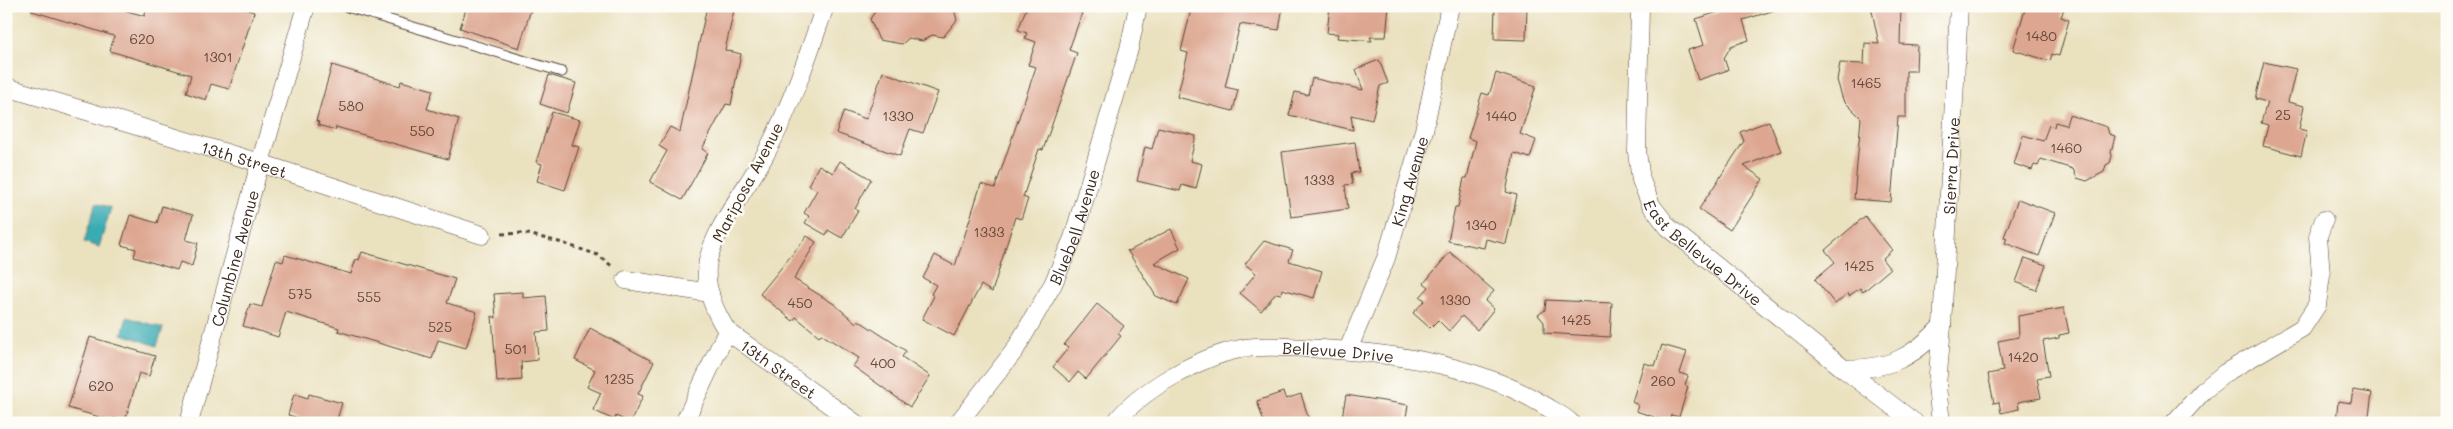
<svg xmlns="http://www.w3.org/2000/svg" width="2453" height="429" font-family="Mali,sans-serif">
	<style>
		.water { fill: #39abb3; stroke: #3a6a68 }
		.building { fill: #dda690 }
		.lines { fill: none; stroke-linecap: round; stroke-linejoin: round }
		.lane-casing { stroke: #554536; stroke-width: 11 }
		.street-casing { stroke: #554536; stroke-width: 19 }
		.path { stroke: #554536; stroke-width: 3; stroke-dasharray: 4 4; stroke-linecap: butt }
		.lane { stroke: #fff; stroke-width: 9 }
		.street { stroke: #fff; stroke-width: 18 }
		.labels { text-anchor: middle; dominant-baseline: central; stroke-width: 5; stroke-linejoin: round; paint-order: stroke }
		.number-label { font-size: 14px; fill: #64493a }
		.street-label { font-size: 16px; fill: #3b2a1e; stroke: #fdfcf7 }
	</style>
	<rect width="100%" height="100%" fill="#fdfcf7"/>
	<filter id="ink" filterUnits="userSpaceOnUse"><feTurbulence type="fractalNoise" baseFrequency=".02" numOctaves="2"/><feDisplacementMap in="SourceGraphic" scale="10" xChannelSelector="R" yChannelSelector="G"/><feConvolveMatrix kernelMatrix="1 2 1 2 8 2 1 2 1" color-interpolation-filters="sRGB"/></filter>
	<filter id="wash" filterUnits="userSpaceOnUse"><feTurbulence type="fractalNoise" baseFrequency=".0096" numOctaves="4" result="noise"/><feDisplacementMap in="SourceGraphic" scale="20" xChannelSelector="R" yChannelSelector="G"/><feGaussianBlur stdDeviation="1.12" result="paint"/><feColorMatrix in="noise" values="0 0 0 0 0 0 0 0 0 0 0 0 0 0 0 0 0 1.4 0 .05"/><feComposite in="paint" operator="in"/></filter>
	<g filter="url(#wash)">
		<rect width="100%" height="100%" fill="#eae1bf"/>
		<g class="water">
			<path d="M96 203 111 208 99 247 84 242Z"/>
			<path d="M127 317 163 328 157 346 122 334Z"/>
		</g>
		<g id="blocks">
			<g class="building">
				<path d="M32 6H109L145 16 146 6H237L254 12 229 89 211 84 206 100 186 93 191 75 110 51 114 36 32 11Z"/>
				<path d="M467 6H532L519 48 460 28Z"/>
				<path d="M707 6H735L725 50 741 54 731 105 726 104 702 149 708 153 682 200 650 182 667 151 659 146 670 127 680 132Z"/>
				<path d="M897 6H953L957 20 943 37 932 35 922 41 909 38 902 44 879 40 870 19 878 7 896 10Z"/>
				<path d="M1027 6H1080L1078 12 1082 13 1069 50 1077 53 1043 150 1039 149 1023 197 1028 199 1021 219 1015 217 992 292 981 285 954 336 922 319 934 296 931 294 936 285 923 278 935 255 955 266 981 184 995 188 1036 67 1028 65 1036 42 1025 38 1027 33 1018 30Z"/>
				<path d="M1192 6H1283L1279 30 1240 24 1225 87 1238 90 1233 111 1177 97 1188 53 1181 51Z"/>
				<path d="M1330 6H1389L1386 37H1370L1372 41 1337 38 1338 34 1327 33Z"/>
				<path d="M1495 6H1527L1526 40 1494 39Z"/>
				<path d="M1720 6H1774L1775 10 1743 20 1749 40 1731 46 1724 58 1728 70 1698 80 1688 50 1704 45 1696 19 1721 11Z"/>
				<path d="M1871 6H1901L1900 44 1917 45 1916 71H1906V117H1898L1891 202 1854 199 1861 118 1843 100 1837 80 1840 63 1864 64 1865 43 1879 44Z"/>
				<path d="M2026 6H2065L2061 17 2069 20 2059 56 2052 54 2050 61 2013 50Z"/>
				<path d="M1379 60 1388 83 1380 86 1372 120 1351 115 1353 130 1289 115 1295 92 1308 95 1312 78 1363 90 1356 69Z"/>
				<path d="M2264 62 2296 69 2288 102 2304 106 2299 129 2307 131 2301 156 2263 146 2268 125 2261 123 2267 102 2255 99Z"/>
				<path d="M332 65 400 86 401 81 433 90 427 109 459 119 448 159 336 127 335 130 318 125 319 122 316 121Z"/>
				<path d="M883 72 938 92 923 133 910 129 900 156 836 133 844 111 866 119Z"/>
				<path d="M1496 73 1536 86 1520 134 1536 140 1530 158 1514 153 1506 192 1517 195 1506 244 1486 239 1484 248 1448 241 1455 207H1458L1464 178H1467L1476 141 1468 138 1482 93 1489 95Z"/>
				<path d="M549 75 576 83 567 113 540 104Z"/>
				<path d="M552 112 580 120 572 145 579 147 565 190 537 181 542 164 536 162Z"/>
				<path d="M2069 115 2107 127 2109 134 2115 136 2111 152 2112 156 2110 163 2106 165 2104 172 2087 181 2077 178 2073 169 2041 159 2038 166 2034 165 2032 170 2014 164 2023 135 2043 141 2049 125 2054 127 2055 122 2066 125Z"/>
				<path d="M1769 121 1781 151 1744 166 1763 179 1730 230 1699 209 1744 141 1740 132Z"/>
				<path d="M1158 127 1196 136 1190 161 1202 164 1196 189 1182 185 1180 191 1137 181 1145 147 1152 149Z"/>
				<path d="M1355 142 1359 172 1351 173 1353 184 1345 185 1348 209 1291 217 1282 152Z"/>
				<path d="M840 161 871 179 855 209 858 211 842 238 828 230 826 235 805 223 809 216 804 213 817 190 808 185 819 165 833 173Z"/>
				<path d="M2018 199 2055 213 2039 256 2005 243 2007 238 2004 237Z"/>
				<path d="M162 206 193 215 186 240 198 243 192 266 180 262 177 270 134 257 136 249 121 245 130 215 157 223Z"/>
				<path d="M1865 216 1892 250 1882 259 1890 269 1863 292 1860 288 1849 296 1848 293 1835 304 1815 279 1835 262 1825 250Z"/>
				<path d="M1171 229 1180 248 1154 263 1189 279 1177 305 1156 296 1127 250 1129 251Z"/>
				<path d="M807 236 816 242 794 279 834 304 856 323 858 320 906 351 902 357 930 376 910 407 853 366 859 358 821 334 819 336 796 317 793 321 760 294Z"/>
				<path d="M1264 241 1293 250 1289 261 1322 271 1314 298 1282 289 1281 294 1276 293 1261 311 1240 293 1256 273 1245 264Z"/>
				<path d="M362 252 455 279 447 303 477 312 466 348 438 340 432 359 338 331 339 328 286 312 278 337 243 326 250 304 262 307 276 260 283 262 285 255 351 274 356 259 359 260Z"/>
				<path d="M1450 252 1494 291 1485 301 1494 309 1477 330 1462 316 1449 331 1438 320 1430 328 1413 313 1425 300 1420 297 1429 287 1424 283Z"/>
				<path d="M2025 258 2046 265 2036 290 2016 282Z"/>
				<path d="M523 292V298L546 296 549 331 536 332 538 360 521 362 522 380 497 382 492 316 496 318 494 294Z"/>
				<path d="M1546 300 1612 303 1610 337 1544 333V322L1538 315 1545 310Z"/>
				<path d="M1097 304 1124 326 1118 334 1121 336 1086 379 1078 372 1070 382 1053 367 1068 348 1064 345Z"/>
				<path d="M2064 308 2069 333 2059 335V338L2043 341 2049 376 2037 378 2041 398 2018 402 2019 409 2001 413 1999 402 1994 403 1988 374 2003 371 1998 341 2019 337 2018 316Z"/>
				<path d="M590 328 654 362 638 394 643 396 630 423 616 416 614 420 593 410 601 393 587 387 595 370 575 360Z"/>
				<path d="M90 337 155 356 149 376 139 373 125 421 114 418 113 421 68 408Z"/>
				<path d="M1662 345 1687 352 1680 373 1688 376 1685 385 1688 387 1679 417 1671 415 1669 422 1636 411 1638 405 1632 402 1644 363 1655 366Z"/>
				<path d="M2353 390 2372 393 2368 423H2336L2338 401 2351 403Z"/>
				<path d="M1283 392 1286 399 1301 394 1310 423H1264L1257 401Z"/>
				<path d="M294 394 308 398 309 394 342 403 336 423H301L302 419 288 415Z"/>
				<path d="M1346 395 1408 405 1405 423H1341Z"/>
			</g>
		</g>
	</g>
	<g filter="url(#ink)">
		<use href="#blocks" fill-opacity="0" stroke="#554536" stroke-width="1"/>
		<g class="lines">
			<g class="lane-casing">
				<path id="lane" d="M344 6 562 72"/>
			</g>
			<g class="street-casing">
				<g id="street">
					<path id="s1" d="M825 6C808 56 790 109 765 155 749 185 710 234 707 267 705 290 715 312 727 331L855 423"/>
					<path id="s2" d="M1640 6 1637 152 1641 180 1651 205 1668 227 1844 369 1915 423"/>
					<path id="s3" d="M6 87 260 163 482 235"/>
					<path d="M626 280 710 293"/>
					<path id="s4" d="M1348 350 1386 258 1424 130 1450 6"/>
					<path d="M1844 369C1888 369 1912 359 1942 326"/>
					<path id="s5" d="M189 423 260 163 306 6"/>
					<path d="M684 423 727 331"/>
					<path id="s6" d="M958 423 1015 350 1053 284 1073 238 1129 49 1138 6"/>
					<path id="s7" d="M1115 423C1140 390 1200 357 1240 349 1260 345 1284 347 1305 348 1386 352 1471 362 1542 404 1551 410 1563 415 1571 423"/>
					<path id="s8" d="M1941 423 1937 386 1942 326 1959 6"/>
					<path d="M2174 423 2203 391 2225 373 2302 328 2317 305 2321 275 2318 236 2324 220"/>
				</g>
			</g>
			<path class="path" d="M502 234 524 233 559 242 598 255 613 267"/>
			<use href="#lane" class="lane"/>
			<use href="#street" class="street"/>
		</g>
	</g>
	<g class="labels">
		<g class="number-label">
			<text x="2041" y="35">1480</text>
			<text x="142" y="38">620</text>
			<text x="218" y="56">1301</text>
			<text x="1866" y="82">1465</text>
			<text x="351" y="105">580</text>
			<text x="2283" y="114">25</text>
			<text x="898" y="115">1330</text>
			<text x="1501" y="115">1440</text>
			<text x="422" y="130">550</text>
			<text x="2066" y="147">1460</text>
			<text x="1319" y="179">1333</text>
			<text x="1481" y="224">1340</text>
			<text x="989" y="231">1333</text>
			<text x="1859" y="265">1425</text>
			<text x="300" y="293">575</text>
			<text x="369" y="296">555</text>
			<text x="1455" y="299">1330</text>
			<text x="800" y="302">450</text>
			<text x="1576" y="319">1425</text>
			<text x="440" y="326">525</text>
			<text x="516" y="348">501</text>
			<text x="2023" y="356">1420</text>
			<text x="883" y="362">400</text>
			<text x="619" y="378">1235</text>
			<text x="1663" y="380">260</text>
			<text x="101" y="385">620</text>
		</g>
		<g class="street-label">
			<text stroke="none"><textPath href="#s3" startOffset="249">13th Street</textPath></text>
			<text stroke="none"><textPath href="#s8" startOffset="258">Sierra Drive</textPath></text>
			<text stroke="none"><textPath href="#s4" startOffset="180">King Avenue</textPath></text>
			<text transform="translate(747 182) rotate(-62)">Mariposa Avenue</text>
			<text stroke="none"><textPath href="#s6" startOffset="230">Bluebell Avenue</textPath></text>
			<text stroke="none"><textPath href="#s2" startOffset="272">East Bellevue Drive</textPath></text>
			<text stroke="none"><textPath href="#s5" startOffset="171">Columbine Avenue</textPath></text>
			<text stroke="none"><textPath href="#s7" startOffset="246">Bellevue Drive</textPath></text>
			<text stroke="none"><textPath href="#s1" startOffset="420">13th Street</textPath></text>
		</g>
	</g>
	<rect width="2453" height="429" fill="none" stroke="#fdfcf7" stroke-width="25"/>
</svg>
